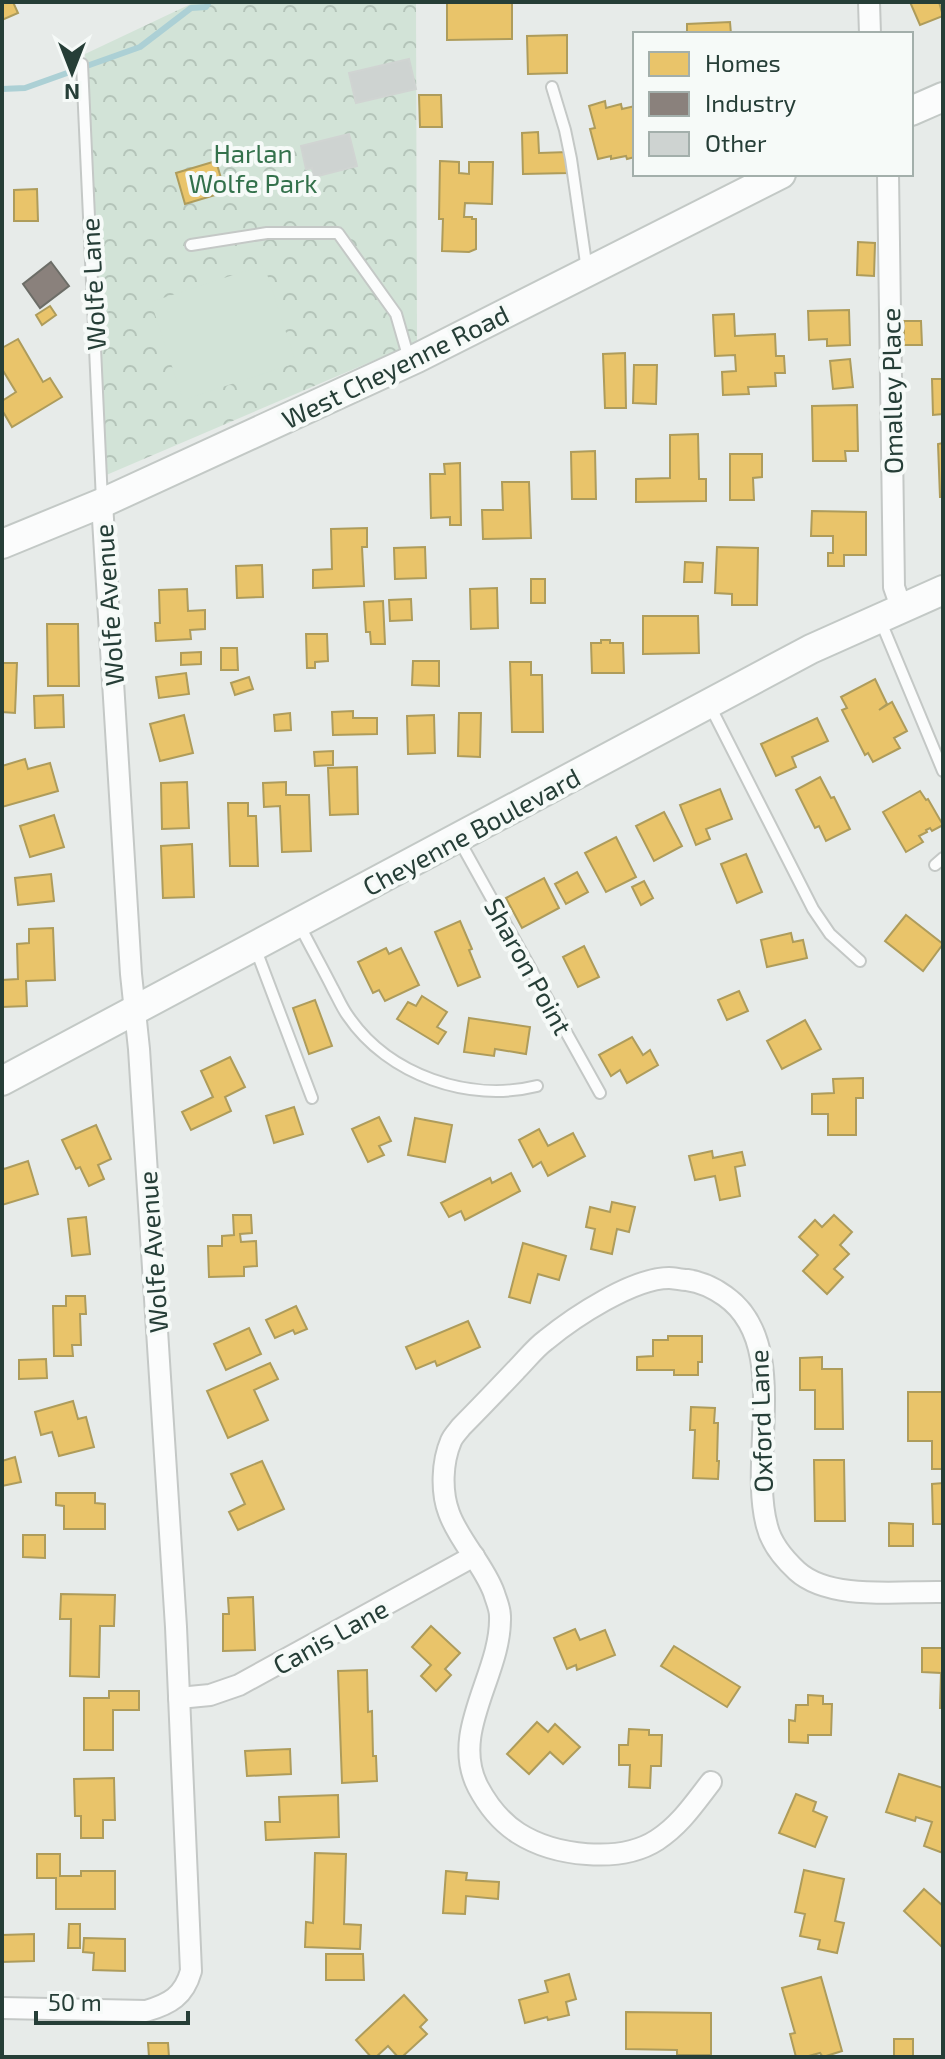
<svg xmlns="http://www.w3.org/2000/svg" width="945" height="2059" font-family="'Exo 2',sans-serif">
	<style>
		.forest { fill: url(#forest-crowns) }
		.garden { fill: #d2e3d7 }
		.homes { fill: #e9c46a; stroke: #ae9c5b; stroke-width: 2 }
		.industry { fill: #8a817c; stroke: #6c6d67; stroke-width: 2 }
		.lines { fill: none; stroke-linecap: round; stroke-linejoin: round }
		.stream { stroke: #acd0d5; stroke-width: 6 }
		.building { fill: #ced3d1; stroke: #d0d4d2; stroke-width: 2 }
		.lane-casing { stroke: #c4c8c6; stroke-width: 14 }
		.street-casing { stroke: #c4c8c6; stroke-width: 24 }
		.secondary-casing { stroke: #c3c9c6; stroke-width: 32 }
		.lane { stroke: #fbfcfc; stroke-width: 10 }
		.street { stroke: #fbfcfc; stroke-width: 20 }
		.secondary { stroke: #fbfcfc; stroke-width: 28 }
		.labels { text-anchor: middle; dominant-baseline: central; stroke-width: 8; stroke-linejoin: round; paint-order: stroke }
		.park-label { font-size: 26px; fill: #33714b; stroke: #f6faf8 }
		.street-label { font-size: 26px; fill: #263e37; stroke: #f6faf8 }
	</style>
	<defs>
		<pattern id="forest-crowns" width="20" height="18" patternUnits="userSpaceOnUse" patternTransform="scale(2)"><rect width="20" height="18" fill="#d2e3d7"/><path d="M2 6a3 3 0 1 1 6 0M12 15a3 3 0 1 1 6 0" fill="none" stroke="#b4c4b9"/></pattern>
	</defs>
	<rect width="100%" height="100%" fill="#e7ebe9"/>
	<path class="forest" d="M195 2H416L417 342 104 476 85 54Z"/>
	<path class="garden" d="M264 265 296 363 183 400 151 302Z"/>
	<g class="homes">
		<path d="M2 2H13L18 13 2 20Z"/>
		<path d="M447 2H512V39L447 40Z"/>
		<path d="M910 2H939L943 16 920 25Z"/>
		<path d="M730 22 731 34H687V24Z"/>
		<path d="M567 35V73L528 74 527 36Z"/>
		<path d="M419 95H441L442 127H420Z"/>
		<path d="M605 101 606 108 621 104 622 109 635 106V157L627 159 626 156 611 159V156L598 159 590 129 595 128 589 106Z"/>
		<path d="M538 132 539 153 568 152 569 173 523 174 522 133Z"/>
		<path d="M216 161 225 192 185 204 176 173Z"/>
		<path d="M440 161 459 162V173L469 174V162H493L492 204 465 203 464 217H472V219H476V249L469 252 442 251 443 219H439Z"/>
		<path d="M37 189 38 221H14V190Z"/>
		<path d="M858 242 875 243 874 276 857 275Z"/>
		<path d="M50 306 56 315 42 325 36 315Z"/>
		<path d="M849 310 850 345 827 346V339L809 340 808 311Z"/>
		<path d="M734 314 735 336 775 334 776 356H784L785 373H775L776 386 748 387 749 394 723 395 722 372 736 371 735 355 715 356 713 315Z"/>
		<path d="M904 321H921L922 345H904Z"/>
		<path d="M18 339 43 382 50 378 62 397 12 427 2 410V401L16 392 2 369V348Z"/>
		<path d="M625 353 626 408H605L603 354Z"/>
		<path d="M850 359 853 387 833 389 830 361Z"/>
		<path d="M634 365H657L656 404 633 403Z"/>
		<path d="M932 379H943V414L933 415Z"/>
		<path d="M857 405 858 451H845L846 461H813L812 406Z"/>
		<path d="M698 434 699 479H706V501L636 502V479L670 478V435Z"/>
		<path d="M943 443V497H940L938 444Z"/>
		<path d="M595 451 596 499H572L571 452Z"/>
		<path d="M730 454H762V477L753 478 754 500H730Z"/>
		<path d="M460 463 461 525H450V517L431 518 430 474H445L444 464Z"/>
		<path d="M502 482H529L531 538 483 539 482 510H503Z"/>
		<path d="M812 511 866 512V555H844V566H828V553H833V536H811Z"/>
		<path d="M367 528V547H362L364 586 313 588V570L332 569 331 529Z"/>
		<path d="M425 547 426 578 395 579 394 548Z"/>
		<path d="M717 547 758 548 757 605H732V594L715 593Z"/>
		<path d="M685 562 703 563 702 582H684Z"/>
		<path d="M262 565 263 597 237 598 236 566Z"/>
		<rect x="531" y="579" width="14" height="24"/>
		<path d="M497 588 498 628 471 629 470 589Z"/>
		<path d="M187 589 188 611 205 610V629L190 630 191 639 156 641 155 623H160L159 590Z"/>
		<path d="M411 599 412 620 390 621 389 600Z"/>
		<path d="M383 601 385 644H371L370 632H366L364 602Z"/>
		<path d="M643 616H698L699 653 643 654Z"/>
		<path d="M47 624H78L79 686H48Z"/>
		<path d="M306 634H327L328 661 315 662V668H307Z"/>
		<path d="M601 640H610V643H623L624 673H592L591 643H601Z"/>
		<path d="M221 648H237L238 670H221Z"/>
		<path d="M201 652V664L181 665V653Z"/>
		<path d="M413 661H439V686L412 685Z"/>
		<path d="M510 662H531V675H542L543 732H512Z"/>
		<path d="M2 663H17L15 713 2 712Z"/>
		<path d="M186 673 189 694 159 698 156 677Z"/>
		<path d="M249 677 253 689 235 695 231 683Z"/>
		<path d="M875 679 887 704 879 710 892 702 907 731 894 738 900 748 873 762 868 753 865 755 842 710 847 708 841 697Z"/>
		<path d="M63 695 64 727 35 728 34 696Z"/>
		<path d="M353 711V718H377V734L333 735 332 712Z"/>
		<path d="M290 713 291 730 275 731 274 715Z"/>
		<path d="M459 713H481L480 757 458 756Z"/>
		<path d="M184 715 193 753 160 761 150 724Z"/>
		<path d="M434 715 435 753 408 754 407 716Z"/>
		<path d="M817 718 828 741 792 757 796 767 776 776 761 744Z"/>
		<path d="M333 751V765L315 766 314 752Z"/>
		<path d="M25 759 28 769 50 763 58 791 2 807V766Z"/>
		<path d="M357 767 358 814 330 815 328 768Z"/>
		<path d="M820 777 831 798 834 797 850 829 826 841 819 826 815 828 796 790Z"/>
		<path d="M187 782 189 828 162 829 161 783Z"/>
		<path d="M286 782V795H309L311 851 282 852 280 806 264 807 263 783Z"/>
		<path d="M720 789 732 819 706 829 710 839 696 845 680 805Z"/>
		<path d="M920 791 926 800 928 799 943 825 932 831 930 828 926 830 927 832 919 836 923 842 906 852 883 812Z"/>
		<path d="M228 803H248V816H256L258 866H230Z"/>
		<path d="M664 812 682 846 654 861 636 826Z"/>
		<path d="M54 815 64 847 30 857 20 826Z"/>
		<path d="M616 837 636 877 606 892 585 853Z"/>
		<path d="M192 844 194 897 163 898 161 846Z"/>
		<path d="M746 854 762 892 737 903 721 864Z"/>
		<path d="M577 872 588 892 566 904 555 884Z"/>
		<path d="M51 874 54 901 18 905 15 878Z"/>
		<path d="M544 878 559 908 522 928 506 898Z"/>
		<path d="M644 881 653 898 641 905 632 887Z"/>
		<path d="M906 915 943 944 923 971 885 941Z"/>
		<path d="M460 921 472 949 469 950 480 977 458 986 435 932Z"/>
		<path d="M53 928 55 980 26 981 27 1006 2 1007V980L18 979 17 944 29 943V929Z"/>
		<path d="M791 933 793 942 803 940 807 958 767 967 761 940Z"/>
		<path d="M584 946 599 977 578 987 563 957Z"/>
		<path d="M386 948 389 954 401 948 419 985 385 1001 379 990 373 993 358 962Z"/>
		<path d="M739 991 748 1011 727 1020 718 1000Z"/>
		<path d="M422 996 447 1012 437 1027 446 1032 438 1044 397 1019 408 1002 416 1006Z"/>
		<path d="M315 1000 332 1046 309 1054 293 1008Z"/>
		<path d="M469 1018 530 1027 526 1054 495 1049 494 1056 464 1052Z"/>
		<path d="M805 1020 821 1049 782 1069 767 1041Z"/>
		<path d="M632 1037 643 1055 650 1050 658 1065 627 1083 620 1070 611 1076 599 1055Z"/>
		<path d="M230 1057 245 1087 225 1097 231 1111 191 1130 182 1112 213 1097 201 1071Z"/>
		<path d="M863 1078V1098H856V1135H828V1114H812V1094L834 1093 833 1079Z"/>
		<path d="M294 1107 303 1134 274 1143 266 1116Z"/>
		<path d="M379 1117 391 1141 379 1146 384 1155 368 1162 352 1129Z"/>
		<path d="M415 1118 452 1125 445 1162 408 1155Z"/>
		<path d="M96 1125 111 1159 98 1165 104 1179 89 1186 80 1167 76 1169 62 1140Z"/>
		<path d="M539 1129 548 1146 573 1133 585 1156 548 1176 541 1162 533 1167 519 1140Z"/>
		<path d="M712 1151 713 1158 742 1152 745 1165 735 1167 740 1196 720 1200 715 1176 695 1180 689 1156Z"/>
		<path d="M28 1161 38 1194 2 1205V1166L4 1169Z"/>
		<path d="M511 1173 520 1191 465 1220 461 1211 449 1217 441 1203 490 1178 492 1183Z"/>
		<path d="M612 1202 635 1207 629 1232 617 1229 612 1254 591 1249 595 1229 586 1227 590 1207 610 1212Z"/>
		<path d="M233 1215H251L252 1233 240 1234 241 1242 256 1241 257 1266 244 1267V1276L209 1277 208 1246H222V1236L234 1235Z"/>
		<path d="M834 1215 852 1232 840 1245 849 1254 834 1269 843 1277 827 1294 803 1271 818 1255 799 1237 815 1220 822 1227Z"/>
		<path d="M86 1217 90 1254 72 1256 68 1219Z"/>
		<path d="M523 1243 566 1256 559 1280 538 1274 530 1303 509 1297Z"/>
		<path d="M66 1296H85L86 1314H80L81 1345H72L73 1356H54L53 1306H66Z"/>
		<path d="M296 1306 307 1329 295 1334 293 1330 275 1338 266 1320Z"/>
		<path d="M468 1321 480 1347 437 1366 435 1361 416 1369 406 1347Z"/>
		<path d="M249 1328 261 1354 226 1370 214 1344Z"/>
		<path d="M668 1336H702V1362H698V1375H674V1370H637V1357L653 1356V1340H668Z"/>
		<path d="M822 1357V1369H842L843 1429H815V1390H800V1358Z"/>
		<path d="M46 1359 47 1378 19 1379V1360Z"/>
		<path d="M270 1363 278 1379 254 1390 268 1420 228 1438 207 1391Z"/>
		<path d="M908 1392H943V1469H932V1441H908Z"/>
		<path d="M73 1401 78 1419 86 1417 94 1447 59 1456 52 1432 41 1435 35 1412Z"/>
		<path d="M691 1407 715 1408 714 1423H718L717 1461H719L718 1479 693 1478 695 1430H690Z"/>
		<path d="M15 1457 21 1482 2 1486V1461Z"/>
		<path d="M814 1460H844L845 1521H815Z"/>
		<path d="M262 1461 284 1509 238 1530 229 1512 245 1504 231 1474Z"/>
		<path d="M943 1483V1546H942V1524H933L932 1484Z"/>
		<path d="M56 1493H95V1503L105 1504V1529H64V1506L56 1505Z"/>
		<path d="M889 1523 913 1524V1546H889Z"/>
		<path d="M23 1535H45V1558L23 1557Z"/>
		<path d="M61 1594 115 1595 114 1626H100L99 1677 70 1676 71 1619H60Z"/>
		<path d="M253 1597 255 1650 223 1651V1614H229L228 1598Z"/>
		<path d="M431 1626 460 1653 445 1669 451 1675 436 1691 421 1676 431 1665 412 1647Z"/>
		<path d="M575 1629 580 1640 605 1630 615 1655 577 1670 576 1665 567 1669 554 1638Z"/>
		<path d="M674 1646 740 1687 727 1707 661 1666Z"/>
		<path d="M922 1648H943V1708H940L941 1673 922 1672Z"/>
		<path d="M367 1670 368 1712 372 1711 373 1756H376L377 1781 342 1783 338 1671Z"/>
		<path d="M109 1691H139V1710H113V1750H84V1698H109Z"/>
		<path d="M808 1695 823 1696V1704H832L831 1735H808V1743L789 1742V1720L795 1721 796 1705H808Z"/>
		<path d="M537 1722 548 1732 555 1724 580 1747 563 1764 550 1752 529 1774 507 1754Z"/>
		<path d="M629 1729 649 1730V1735H662L661 1766H651L650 1788 629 1787 630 1765H619V1745H628Z"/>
		<path d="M290 1749 291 1774 247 1776 245 1751Z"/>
		<path d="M899 1774 943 1788V1853L924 1846 932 1822 916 1817 915 1821 886 1812Z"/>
		<path d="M114 1778 115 1820H103V1838H81V1816H75L74 1779Z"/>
		<path d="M796 1794 816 1802 813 1811 827 1817 815 1847 779 1833Z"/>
		<path d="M338 1795 339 1837 266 1840 265 1822H280L279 1797Z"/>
		<path d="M315 1853 346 1854 344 1924 361 1925 360 1949 305 1947 306 1922 313 1923Z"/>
		<path d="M37 1854H60V1876H81V1871H115V1909H56V1878H37Z"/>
		<path d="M804 1870 844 1879 835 1921 844 1923 837 1953 818 1949 820 1940 800 1936 805 1914 795 1912Z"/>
		<path d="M446 1871 467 1873 466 1880 499 1882 498 1899 466 1896 465 1914 443 1913Z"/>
		<path d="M924 1889 943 1906V1948L904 1911Z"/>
		<path d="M69 1924H80V1948H68Z"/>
		<path d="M34 1934V1961L2 1962V1935Z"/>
		<path d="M84 1938 125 1939V1971L93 1970 94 1953 83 1952Z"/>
		<path d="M326 1954H363L364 1980H326Z"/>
		<path d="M569 1974 576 1999 566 2002 569 2015 548 2020 547 2017 525 2023 519 2000 548 1992 545 1981Z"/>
		<path d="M821 1977 842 2051 823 2057 820 2053 805 2057H796L790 2034 795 2033 782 1988Z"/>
		<path d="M404 1995 427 2020 420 2027 427 2034 402 2057H398L388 2046 376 2057H371L356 2040Z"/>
		<path d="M626 2012 711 2013V2055H677V2050L626 2049Z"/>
		<rect x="894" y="2039" width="19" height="18"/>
		<path d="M148 2043H168L169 2057H149Z"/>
	</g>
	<path class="industry" d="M51 262 69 286 40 308 23 284Z"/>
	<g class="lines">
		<path class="stream" d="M2 89 25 88 140 47 191 8 206 7 209 2"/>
	</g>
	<g class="building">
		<path d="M409 59 416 89 356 103 349 73Z"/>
		<path d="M349 134 357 166 314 177 312 168 306 169 301 146Z"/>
	</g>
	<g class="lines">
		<g class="lane-casing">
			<g id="lane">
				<path d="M82 64 102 501"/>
				<path d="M552 87 565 130 571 159 587 270"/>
				<path d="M191 245 267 233H338L396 314 409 359"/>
				<path d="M881 622 943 771"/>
				<path d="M710 706 813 909 830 934 860 961"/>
				<path d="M459 840 600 1093"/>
				<path d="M935 865 943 858"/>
				<path d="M299 924C310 946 322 967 333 989 338 998 342 1008 348 1016 388 1075 469 1103 537 1086"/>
				<path d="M256 950 312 1098"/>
			</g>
		</g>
		<g class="street-casing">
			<g id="street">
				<path d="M869 2 870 34"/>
				<path d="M888 174 894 587 901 607"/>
				<path d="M179 1698 210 1695 239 1685 474 1556"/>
				<path d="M711 1782C694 1804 680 1825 657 1840 620 1864 554 1856 518 1833 501 1822 487 1804 478 1787 449 1731 502 1674 500 1616 500 1608 496 1600 494 1593 484 1565 459 1541 449 1513 441 1492 442 1462 451 1441 453 1436 458 1431 461 1427 480 1408 498 1389 516 1370 526 1360 535 1348 546 1340 574 1317 633 1278 669 1278 674 1278 681 1280 687 1280 701 1282 714 1288 725 1296 792 1343 748 1457 767 1526 771 1543 784 1559 797 1571 830 1601 900 1591 943 1592"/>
				<path d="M2 2008 146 2011C170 2004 184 1996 191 1971L176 1627 139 1049 131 974 102 503"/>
			</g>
		</g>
		<g class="secondary-casing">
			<g id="secondary">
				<path d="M911 111 943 97"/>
				<path d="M2 544 102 503 417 358 781 174"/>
				<path d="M2 1081 811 649 943 590"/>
			</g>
		</g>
		<use href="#lane" class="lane"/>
		<use href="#street" class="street"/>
		<use href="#secondary" class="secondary"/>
	</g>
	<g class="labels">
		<g class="park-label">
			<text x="253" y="152">Harlan<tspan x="253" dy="30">Wolfe Park</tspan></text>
		</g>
		<g class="street-label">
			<text transform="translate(92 284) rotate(-93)">Wolfe Lane</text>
			<text transform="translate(395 366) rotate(-26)">West Cheyenne Road</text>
			<text transform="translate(891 391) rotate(-91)">Omalley Place</text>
			<text transform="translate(108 605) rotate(-94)">Wolfe Avenue</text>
			<text transform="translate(471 831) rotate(-28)">Cheyenne Boulevard</text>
			<text transform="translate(529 966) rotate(61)">Sharon Point</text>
			<text transform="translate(152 1252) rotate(-94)">Wolfe Avenue</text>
			<text transform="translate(760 1421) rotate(-92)">Oxford Lane</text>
			<text transform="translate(330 1636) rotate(-29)">Canis Lane</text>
		</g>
	</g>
	<rect width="945" height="2059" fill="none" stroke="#263e37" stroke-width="8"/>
	<rect x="633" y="32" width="280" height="144" fill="#f6faf8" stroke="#a3afab" stroke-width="2"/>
	<rect x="649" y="52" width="40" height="24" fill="#e9c46a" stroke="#a3afab" stroke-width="2"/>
	<text x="705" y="72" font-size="24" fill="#263e37">Homes</text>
	<rect x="649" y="92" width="40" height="24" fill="#8a817c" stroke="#a3afab" stroke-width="2"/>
	<text x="705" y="112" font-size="24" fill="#263e37">Industry</text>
	<rect x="649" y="132" width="40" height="24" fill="#ced3d1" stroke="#a3afab" stroke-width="2"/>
	<text x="705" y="152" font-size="24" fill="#263e37">Other</text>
	<g transform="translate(72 72) rotate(180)" stroke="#f6faf8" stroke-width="6" paint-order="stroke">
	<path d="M0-6L14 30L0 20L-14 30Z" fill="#263e37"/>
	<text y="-12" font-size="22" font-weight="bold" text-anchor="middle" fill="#263e37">N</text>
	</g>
	<path d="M36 2011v12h152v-12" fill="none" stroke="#263e37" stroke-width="4"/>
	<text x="48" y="2011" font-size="24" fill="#263e37" stroke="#f6faf8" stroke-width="6" paint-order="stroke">50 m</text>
</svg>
